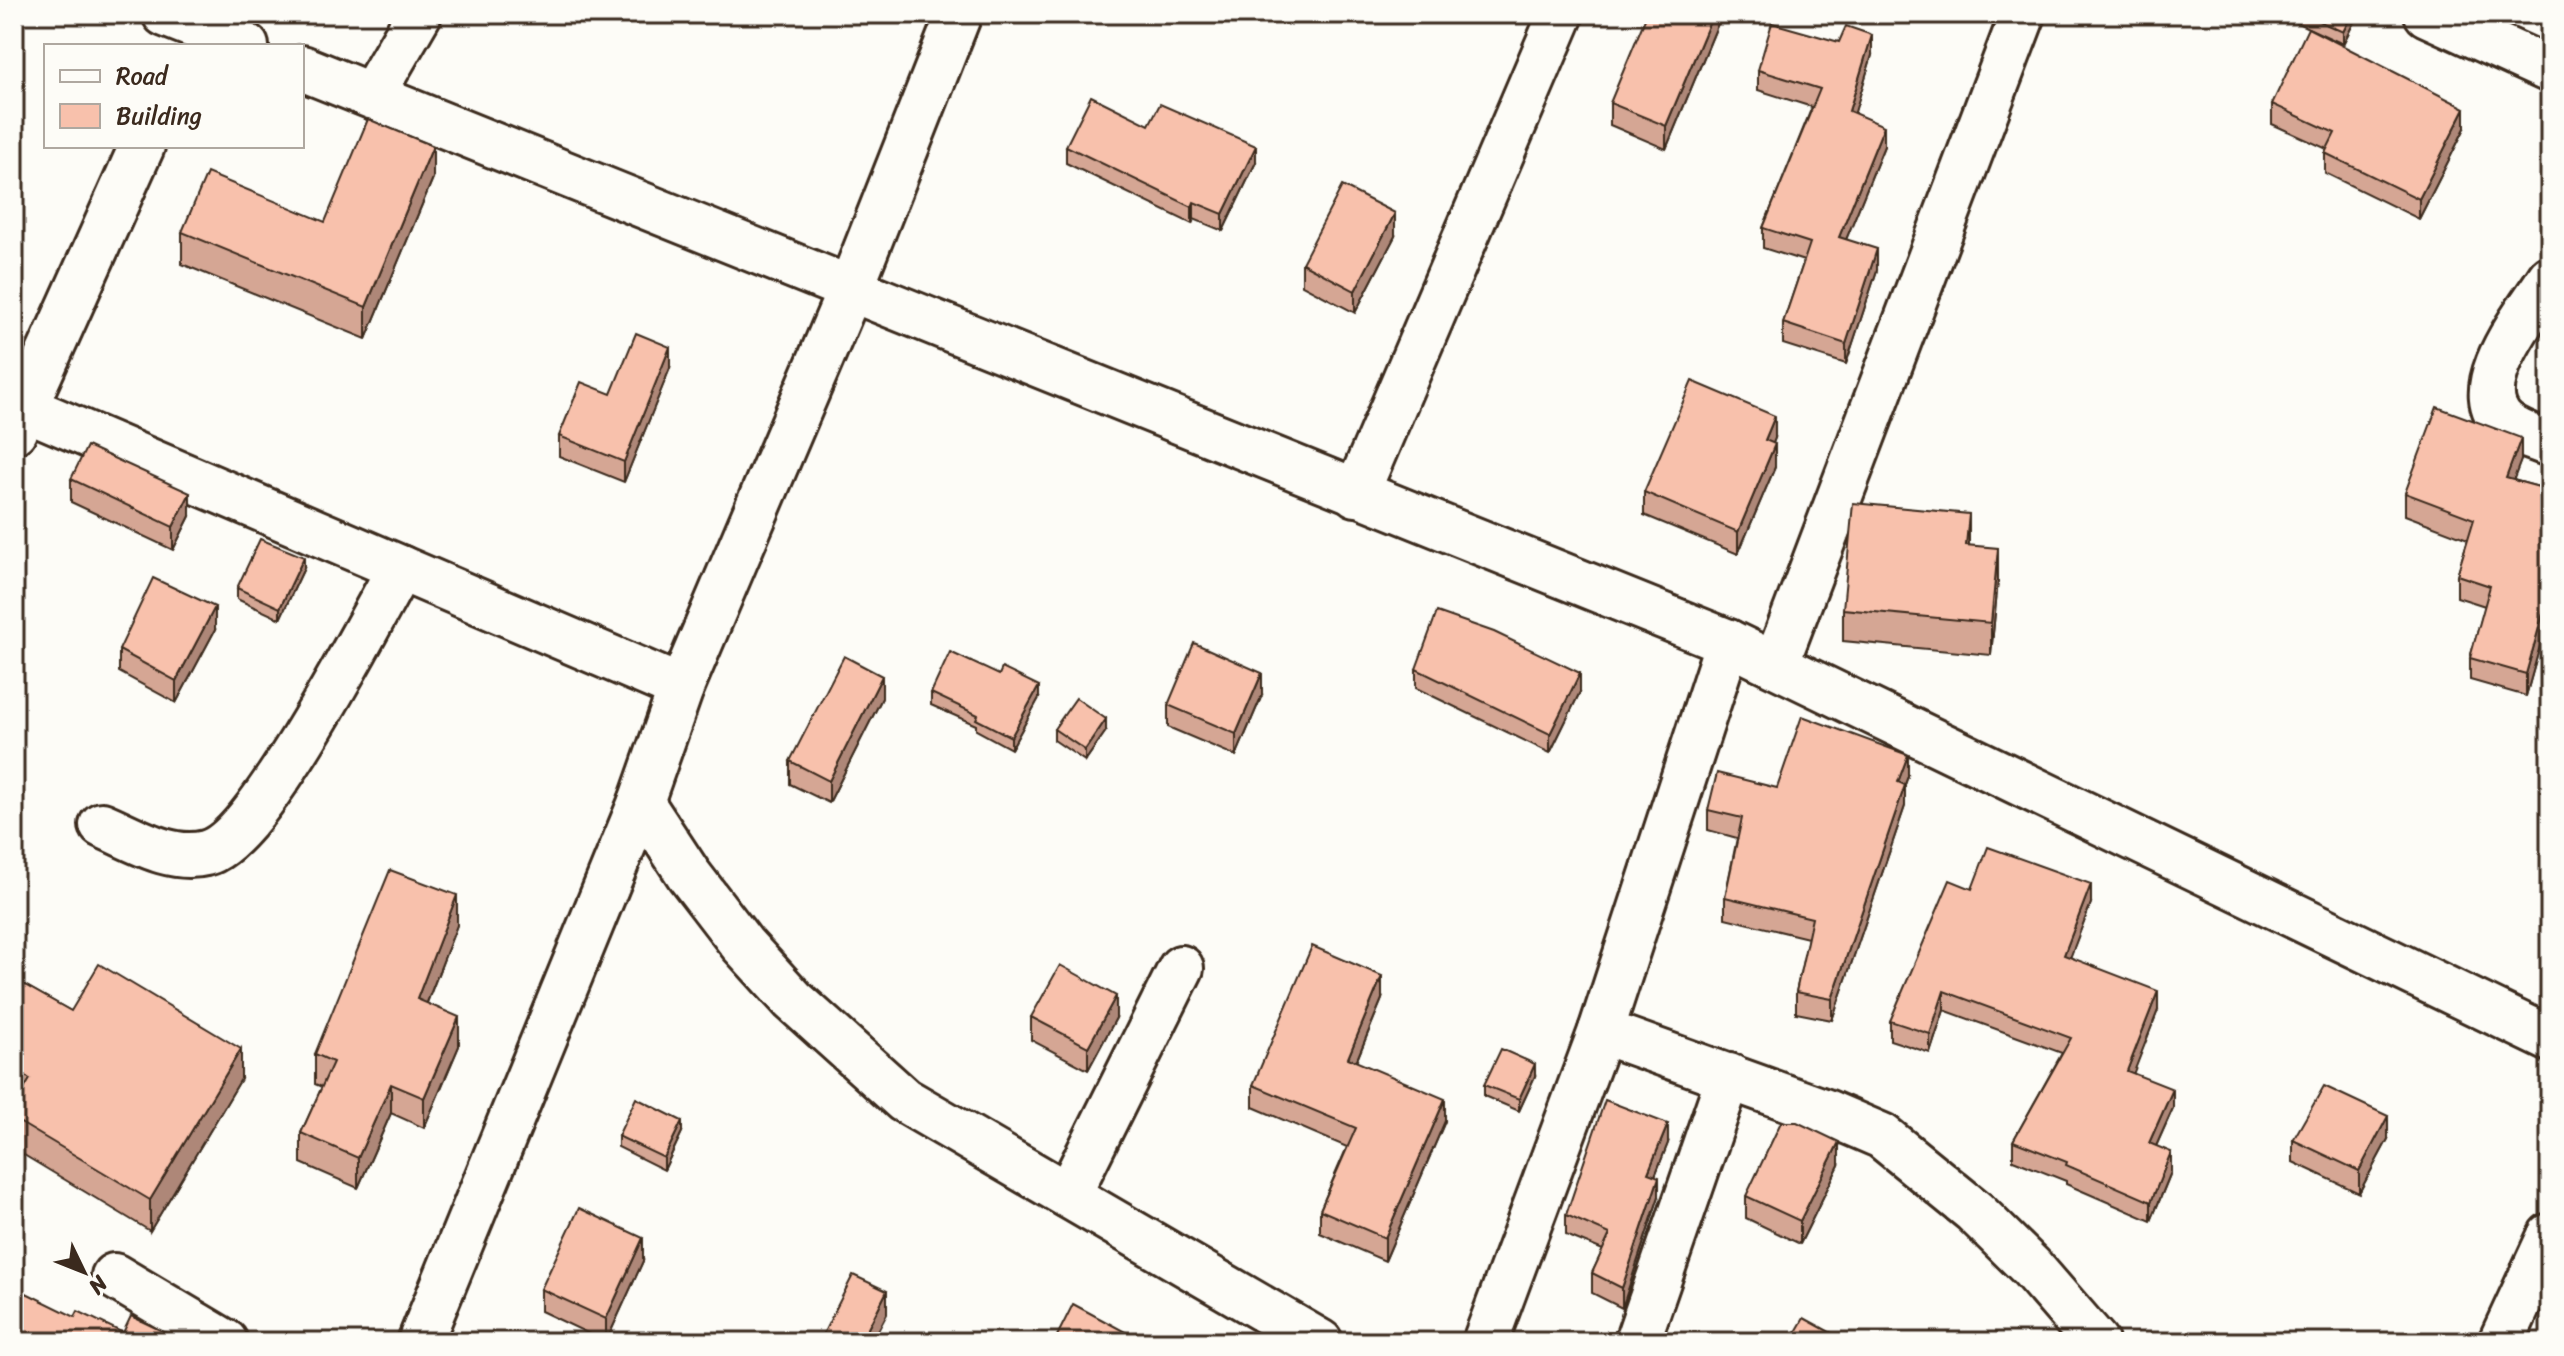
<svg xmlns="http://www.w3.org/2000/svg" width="2564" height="1356" font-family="Sriracha,sans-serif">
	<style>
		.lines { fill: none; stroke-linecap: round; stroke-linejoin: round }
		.minor-casing { stroke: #3b2a1e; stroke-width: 50 }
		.minor { stroke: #fdfcf7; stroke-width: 44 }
		.wall { fill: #d5a694; stroke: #3b2a1e; stroke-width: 2 }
		.shaded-wall { fill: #ae8778; stroke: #3b2a1e; stroke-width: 2 }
		.building { fill: #f8c1ac; stroke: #3b2a1e; stroke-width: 2 }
	</style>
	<rect width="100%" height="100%" fill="#fdfcf7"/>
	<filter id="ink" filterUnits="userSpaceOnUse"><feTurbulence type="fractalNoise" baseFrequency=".0125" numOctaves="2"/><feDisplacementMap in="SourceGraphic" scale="16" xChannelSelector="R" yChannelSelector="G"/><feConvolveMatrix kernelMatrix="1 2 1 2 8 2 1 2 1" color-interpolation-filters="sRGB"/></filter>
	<g filter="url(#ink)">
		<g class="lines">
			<g class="minor-casing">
				<g id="minor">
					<path d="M165 14 246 46"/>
					<path d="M2427 14 2550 70"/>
					<path d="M302 68 1728 642 2550 1039"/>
					<path d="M372 95 419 14"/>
					<path d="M2550 278C2529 312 2464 388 2505 423 2518 434 2535 438 2550 444"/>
					<path d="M23 407 681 688"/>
					<path d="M14 431 142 146"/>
					<path d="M1356 494 1561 14"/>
					<path d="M1776 664 2023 14"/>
					<path d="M641 802 689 875 742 944 793 1000 904 1100 1320 1342"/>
					<path d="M102 825C135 839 170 862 206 853 259 840 369 622 400 568"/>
					<path d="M1601 1031 1826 1112 1882 1136 1974 1211 2031 1267 2096 1342"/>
					<path d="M1068 1195 1181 968"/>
					<path d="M114 1276 225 1342"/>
					<path d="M420 1342 641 802 681 688 850 290 959 14"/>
					<path d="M1485 1342 1601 1031 1728 642"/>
					<path d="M1637 1342 1729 1076"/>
					<path d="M2501 1342 2550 1236"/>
				</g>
			</g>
			<use href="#minor" class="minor"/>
		</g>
		<g class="wall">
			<path d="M1719 14V21L1666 149 1610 125V103Z"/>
			<path d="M2278 14H2358L2343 44Z"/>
			<path d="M1872 55 1854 114 1884 146 1846 239 1877 270 1846 364 1783 344V323L1804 261 1763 248V228L1812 107 1758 90V70Z"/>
			<path d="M2272 104 2465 128 2419 219 2325 173V153L2327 149 2272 124Z"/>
			<path d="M1149 125 1256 162 1223 231 1194 219 1192 224 1066 163V146Z"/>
			<path d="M433 178 366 339 182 264V232L325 222Z"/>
			<path d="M1395 236 1355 313 1302 285V263Z"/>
			<path d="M670 368 624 482 559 456V436L611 394Z"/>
			<path d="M1775 438 1773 443 1775 467 1738 554 1644 515V492Z"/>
			<path d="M2521 460 2513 480 2550 490V610L2526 696 2470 680V658L2485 606 2457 597V575L2468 539 2405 515V493Z"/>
			<path d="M71 479 190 516 173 550 71 502Z"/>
			<path d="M1969 545 1998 580 1991 655 1843 641V609Z"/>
			<path d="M304 568 280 619 237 599V588Z"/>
			<path d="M215 630 176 703 119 672V650Z"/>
			<path d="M1416 669 1580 692 1550 753 1416 688Z"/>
			<path d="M931 693 1039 698 1011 749 976 730V725L931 705Z"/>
			<path d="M1262 695 1236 756 1168 727V705Z"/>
			<path d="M882 698 829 803 790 784V761Z"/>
			<path d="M1054 729 1106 731 1085 761 1054 740Z"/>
			<path d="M1908 776 1905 785V806L1832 1020 1796 1013V992L1808 938 1725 918V897L1737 838 1708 830V810L1777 788Z"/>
			<path d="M1972 889 2091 903 2070 957 2158 1010 2133 1073 2173 1108 2156 1146 2171 1172 2151 1221 2066 1184V1181L2013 1160V1141L2062 1053 1944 1010 1930 1053 1890 1040V1021Z"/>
			<path d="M457 925 427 1003 459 1046 424 1128 391 1113 358 1188 301 1163V1133L322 1087 315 1084V1054Z"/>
			<path d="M14 979 71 1011 241 1079 150 1231 14 1149V1106L16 1102 14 1101Z"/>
			<path d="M1382 999 1356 1062 1445 1121 1385 1261 1320 1233V1210L1347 1147 1253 1107V1085Z"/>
			<path d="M1031 1017 1116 1018 1088 1070 1031 1040Z"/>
			<path d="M1535 1076 1519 1111 1484 1096V1085Z"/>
			<path d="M682 1132 664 1170 618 1147V1136Z"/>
			<path d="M2388 1139 2359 1193 2293 1162V1140Z"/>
			<path d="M1668 1143 1655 1176 1659 1196 1622 1308 1592 1293V1273L1603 1250 1566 1235V1215Z"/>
			<path d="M1839 1165 1800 1244 1746 1218V1196Z"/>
			<path d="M643 1261 606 1342 541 1311V1289Z"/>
		</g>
		<g class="shaded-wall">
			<path d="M1713 14H1719V21L1666 149V126Z"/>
			<path d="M2352 14H2358L2343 44V32Z"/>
			<path d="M1872 35V55L1849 132V111Z"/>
			<path d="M2465 108V128L2419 219V199Z"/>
			<path d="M1884 126V146L1839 257V237Z"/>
			<path d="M433 146V178L366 339V307Z"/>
			<path d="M1256 146V162L1223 231V214Z"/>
			<path d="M1194 202V219L1192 224V207Z"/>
			<path d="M1395 213V236L1355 313V291Z"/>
			<path d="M1877 249V270L1846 364V344Z"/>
			<path d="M670 347V368L624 482V462Z"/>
			<path d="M1775 416V438L1765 463V440Z"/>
			<path d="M2521 438V460L2506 500V478Z"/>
			<path d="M1775 444V467L1738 554V532Z"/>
			<path d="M190 493V516L173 550V527Z"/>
			<path d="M1969 514V546L1966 545Z"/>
			<path d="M1998 548V580L1991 655V623Z"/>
			<path d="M304 557V568L280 619V608Z"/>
			<path d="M2550 588V610L2526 696V674Z"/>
			<path d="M215 607V630L176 703V681Z"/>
			<path d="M1262 673V695L1236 756V734Z"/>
			<path d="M1580 673V692L1550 753V734Z"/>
			<path d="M882 676V698L829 803V781Z"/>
			<path d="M1039 686V698L1011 749V737Z"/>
			<path d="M1106 719V731L1085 761V750Z"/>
			<path d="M1908 755V776L1898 803V782Z"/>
			<path d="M1905 785V806L1832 1020V999Z"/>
			<path d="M2091 884V903L2064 974V955Z"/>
			<path d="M457 895V925L417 1028V999Z"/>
			<path d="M1382 976V999L1348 1081V1058Z"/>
			<path d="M1944 991V1010L1930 1053V1034Z"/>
			<path d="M2158 991V1010L2127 1090V1071Z"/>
			<path d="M1116 996V1018L1088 1070V1047Z"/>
			<path d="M459 1017V1046L424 1128V1098Z"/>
			<path d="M241 1049V1079L150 1231V1200Z"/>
			<path d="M1535 1064V1076L1519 1111V1099Z"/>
			<path d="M391 1084V1113L358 1188V1158Z"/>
			<path d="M2173 1089V1108L2149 1162V1143Z"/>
			<path d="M1445 1099V1121L1385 1261V1238Z"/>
			<path d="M2388 1116V1139L2359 1193V1171Z"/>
			<path d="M682 1121V1132L664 1170V1158Z"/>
			<path d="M1668 1124V1143L1648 1193V1173Z"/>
			<path d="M1839 1142V1165L1800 1244V1221Z"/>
			<path d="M2171 1152V1172L2151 1221V1202Z"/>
			<path d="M1659 1177V1196L1622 1308V1288Z"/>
			<path d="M643 1238V1261L606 1342V1319Z"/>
			<path d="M887 1291V1314L872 1342H861Z"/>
		</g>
		<g class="building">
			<path d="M1647 14H1713L1666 126 1610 103Z"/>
			<path d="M2303 14H2352L2343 32Z"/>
			<path d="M1772 23 1839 42 1846 26 1872 35 1849 111 1884 126 1839 237 1877 249 1846 344 1783 323 1810 243 1763 228 1820 89 1758 70Z"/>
			<path d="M2308 28 2465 108 2419 199 2325 153 2335 133 2272 104Z"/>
			<path d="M1091 96 1149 125 1160 104 1256 146 1223 214 1194 202 1192 207 1066 146Z"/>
			<path d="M368 119 433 146 366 307 182 232 207 173 325 222Z"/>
			<path d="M1342 186 1395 213 1355 291 1302 263Z"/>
			<path d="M636 333 670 347 624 462 559 436 581 382 611 394Z"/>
			<path d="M1692 381 1775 416 1765 440 1775 444 1738 532 1644 492Z"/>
			<path d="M2437 407 2521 438 2506 478 2550 490V588L2526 674 2470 658 2490 586 2457 575 2474 519 2405 493Z"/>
			<path d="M87 446 190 493 173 527 71 479Z"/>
			<path d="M1853 503 1969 514 1966 545 1998 548 1991 623 1843 609Z"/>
			<path d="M260 539 304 557 280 608 237 588Z"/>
			<path d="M153 578 215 607 176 681 119 650Z"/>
			<path d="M1437 612 1494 632 1580 673 1550 734 1416 669Z"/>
			<path d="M1194 643 1262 673 1236 734 1168 705Z"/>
			<path d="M950 652 999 675 1002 668 1039 686 1011 737 976 719 978 715 931 693Z"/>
			<path d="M844 656 882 676 829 781 790 761Z"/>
			<path d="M1076 698 1106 719 1085 750 1054 729Z"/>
			<path d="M1802 716 1908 755 1898 782 1905 785 1832 999 1796 992 1812 918 1725 897 1742 818 1708 810 1717 773 1777 788Z"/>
			<path d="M1988 847 2091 884 2064 955 2158 991 2127 1071 2173 1089 2149 1143 2171 1152 2151 1202 2066 1165 2067 1162 2013 1141 2071 1038 1944 991 1930 1034 1890 1021 1950 880 1972 889Z"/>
			<path d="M390 870 457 895 417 999 459 1017 424 1098 391 1084 358 1158 301 1133 333 1062 315 1054Z"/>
			<path d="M1312 946 1382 976 1348 1058 1445 1099 1385 1238 1320 1210 1356 1128 1253 1085Z"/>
			<path d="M99 964 241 1049 150 1200 14 1119V1106L30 1079 14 1070V979L71 1011Z"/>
			<path d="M1060 965 1116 996 1088 1047 1031 1017Z"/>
			<path d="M1501 1049 1535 1064 1519 1099 1484 1085Z"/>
			<path d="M2324 1086 2388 1116 2359 1171 2293 1140Z"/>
			<path d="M636 1098 682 1121 664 1158 618 1136Z"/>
			<path d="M1605 1100 1668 1124 1648 1173 1659 1177 1622 1288 1592 1273 1610 1234 1566 1215Z"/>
			<path d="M1781 1122H1797L1839 1142 1800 1221 1746 1196Z"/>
			<path d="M579 1208 643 1238 606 1319 541 1289Z"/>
			<path d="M853 1275 887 1291 861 1342H819Z"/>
			<path d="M14 1287 75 1317 78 1311 123 1333 131 1316 185 1342H14Z"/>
			<path d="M1073 1304 1142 1341 1141 1342H1054Z"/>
			<path d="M1804 1318 1848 1342H1790Z"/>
		</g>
	</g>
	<rect width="2564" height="1356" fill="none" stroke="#fdfcf7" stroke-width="48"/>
	<rect x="24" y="24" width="2516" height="1308" fill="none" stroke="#3b2a1e" stroke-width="3" filter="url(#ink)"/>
	<rect x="44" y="44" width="260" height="104" fill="#fdfcf7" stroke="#afa8a0" stroke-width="2"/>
	<rect x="60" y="70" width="40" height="12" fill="#fdfcf7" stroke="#afa8a0" stroke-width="2"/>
	<text x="116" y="84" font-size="24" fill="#3b2a1e">Road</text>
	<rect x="60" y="104" width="40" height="24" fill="#f8c1ac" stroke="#afa8a0" stroke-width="2"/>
	<text x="116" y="124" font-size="24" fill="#3b2a1e">Building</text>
	<g transform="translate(84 1272) rotate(133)" stroke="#fdfcf7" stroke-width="6" paint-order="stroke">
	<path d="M0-6L14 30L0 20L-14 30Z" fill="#3b2a1e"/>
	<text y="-12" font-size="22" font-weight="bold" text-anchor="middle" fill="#3b2a1e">N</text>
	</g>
</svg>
